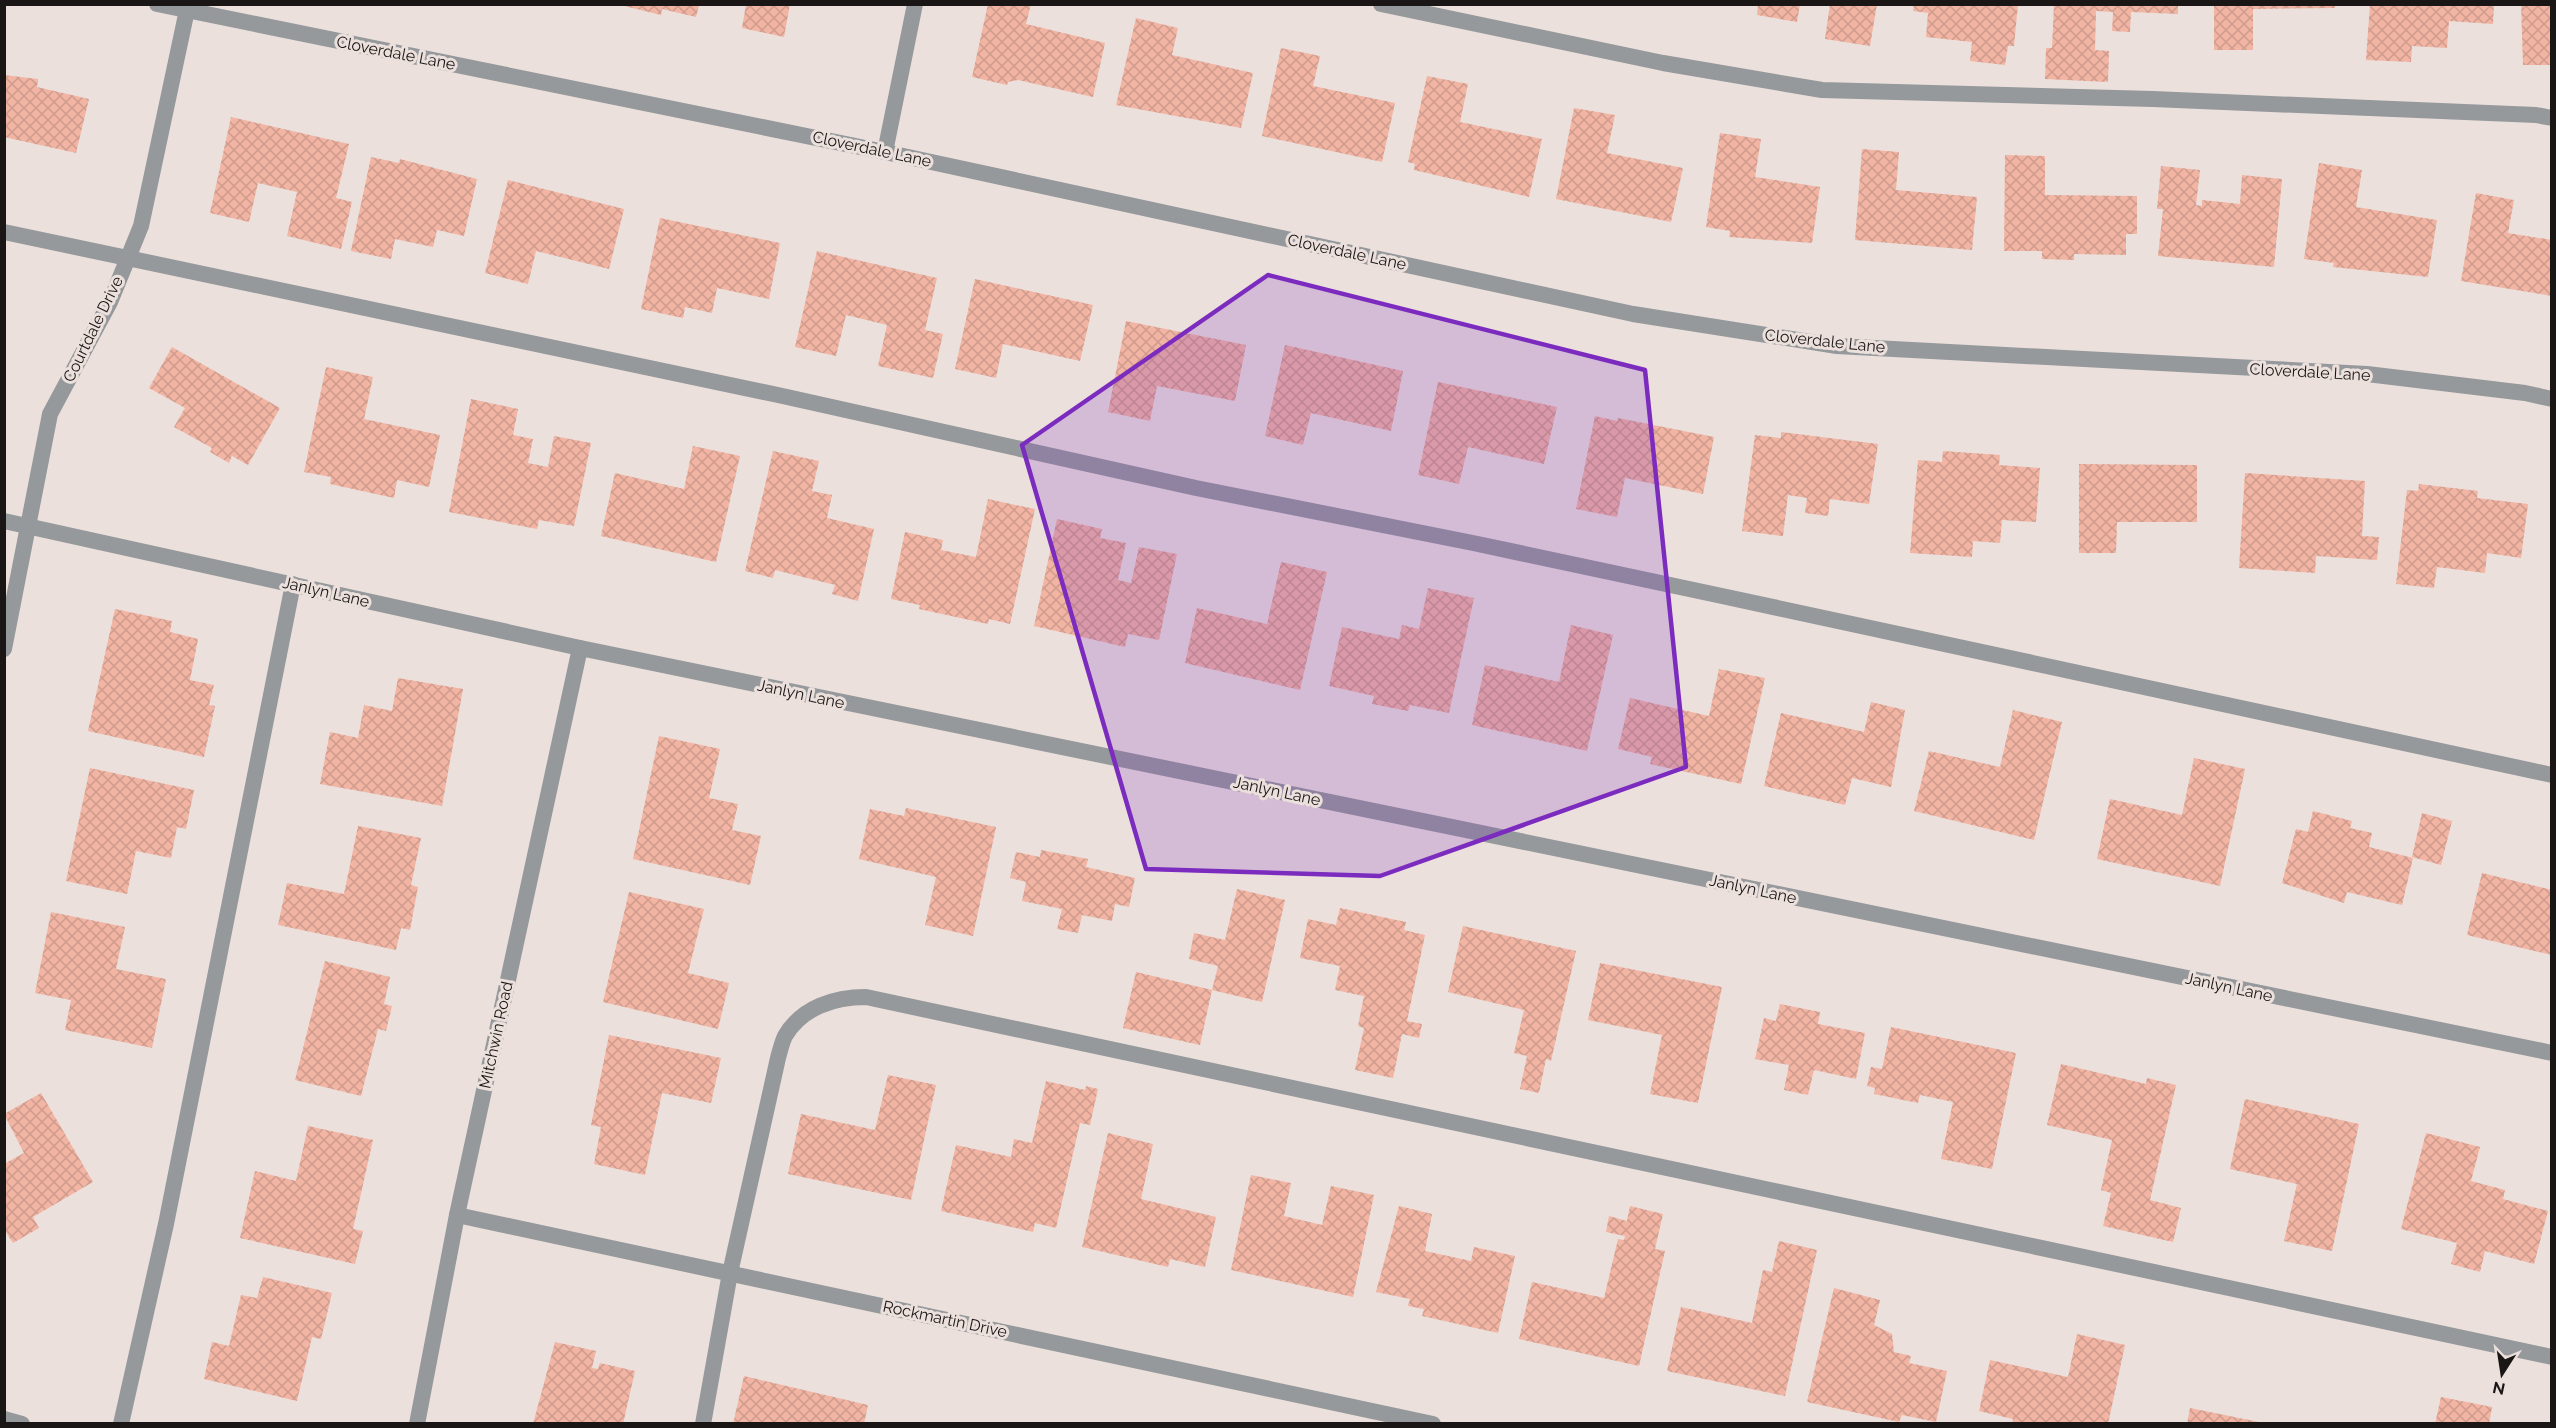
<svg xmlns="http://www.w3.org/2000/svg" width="2556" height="1428" font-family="Raleway,sans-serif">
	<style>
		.building { fill: url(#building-cross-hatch) }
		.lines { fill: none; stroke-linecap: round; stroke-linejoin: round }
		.service { stroke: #95999c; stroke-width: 16 }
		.minor { stroke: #95999c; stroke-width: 16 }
		.marked { fill: #7b2cbf; fill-opacity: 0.2; stroke: #7b2cbf; stroke-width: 4.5; stroke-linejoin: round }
		.labels { text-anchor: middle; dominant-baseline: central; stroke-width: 6; stroke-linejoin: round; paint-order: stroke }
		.street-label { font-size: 16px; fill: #1a1615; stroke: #ece0dc }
	</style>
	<defs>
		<pattern id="building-cross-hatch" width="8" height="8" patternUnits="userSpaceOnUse" patternTransform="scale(1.5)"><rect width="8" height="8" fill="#f2b5a4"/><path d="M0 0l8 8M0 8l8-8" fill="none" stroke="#cf9b8c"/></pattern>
	</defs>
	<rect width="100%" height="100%" fill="#ece0dc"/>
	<g class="building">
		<path d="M746 4H790L784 37 742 28Z"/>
		<path d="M988 4H1031L1026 24 1105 43 1093 97 1018 80 1008 82 1007 85 972 77Z"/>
		<path d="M1758 4H1800L1797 22 1757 15Z"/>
		<path d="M1830 4H1877L1870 46 1825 39Z"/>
		<path d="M1914 4H2018L2014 46H2008L2005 65 1970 61 1972 42 1926 37 1928 13 1913 11Z"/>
		<path d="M2054 4H2178V14L2131 12 2130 32 2112 31 2113 12 2096 11 2095 50 2109 51 2108 82 2045 79 2046 48H2052Z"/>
		<path d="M2214 4H2334L2335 8 2253 9V50H2214Z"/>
		<path d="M2370 4H2494L2493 24 2449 21 2447 48 2412 46 2411 62 2366 60Z"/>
		<path d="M2521 4H2552V65H2523Z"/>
		<path d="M620 5H699L696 17 662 9 661 15Z"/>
		<path d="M1136 18 1178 28 1172 55 1253 73 1241 128 1116 105Z"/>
		<path d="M1281 48 1320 56 1313 86 1395 103 1382 162 1262 136Z"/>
		<path d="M4 75 38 79 37 87 89 99 76 153 4 137Z"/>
		<path d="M1427 76 1468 84 1460 122 1542 139 1529 197 1414 170 1415 164 1408 162Z"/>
		<path d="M1574 108 1615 115 1607 153 1683 168 1671 222 1556 199Z"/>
		<path d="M231 117 349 144 336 198 352 202 341 249 287 236 297 192 258 183 249 222 210 213Z"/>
		<path d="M1720 133 1761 139 1755 177 1820 187 1812 243 1729 237 1730 231 1706 227Z"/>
		<path d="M1862 149 1899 152 1896 190 1977 197 1972 250 1855 240Z"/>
		<path d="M2005 155 2045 156V195L2137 196V234H2126V255L2074 254V260L2042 259V251H2004Z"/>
		<path d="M371 157 399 163 400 159 477 179 464 236 437 230 433 247 395 239 391 259 351 251Z"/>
		<path d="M2319 163 2362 170 2356 207 2437 220 2428 277 2333 267 2334 263 2304 259Z"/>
		<path d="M2161 166 2200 170 2196 205 2202 206V200L2240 204 2242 175 2282 179 2274 267 2158 256 2163 209H2157Z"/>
		<path d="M508 180 624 209 609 269 536 251 528 284 485 273Z"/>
		<path d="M2476 193 2514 200 2508 233 2552 240V296L2461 281Z"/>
		<path d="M660 218 780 243 769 299 717 288 712 313 685 307 683 318 641 309Z"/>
		<path d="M817 251 937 278 925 330 943 334 933 378 878 366 887 325 846 315 836 356 795 347Z"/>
		<path d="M975 279 1093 305 1080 361 1003 344 996 378 955 369Z"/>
		<path d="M1126 321 1246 345 1235 401 1157 386 1150 421 1108 412Z"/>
		<path d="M1285 345 1403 371 1391 431 1311 413 1303 445 1265 436Z"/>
		<path d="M172 347 280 408 248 465 232 456 229 463 210 452 212 448 174 427 185 408 149 388Z"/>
		<path d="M326 367 373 377 364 419 440 435 429 487 397 480 394 498 330 484 331 477 304 472Z"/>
		<path d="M1438 382 1557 407 1544 464 1468 447 1459 484 1418 475Z"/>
		<path d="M471 399 518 409 513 435 533 439 528 463 548 467 554 436 591 443 574 526 539 520 537 529 449 512Z"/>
		<path d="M1595 416 1617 421 1618 418 1714 437 1703 494 1625 478 1617 517 1576 509Z"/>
		<path d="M1781 432 1878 444 1869 504 1830 499 1828 516 1805 513 1807 498 1788 495 1783 536 1742 531 1755 435 1781 438Z"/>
		<path d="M693 446 740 456 716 562 601 536 615 473 684 489Z"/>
		<path d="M773 451 819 461 812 491 832 495 827 518 874 529 858 601 832 594 835 585 775 570 773 578 745 571Z"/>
		<path d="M1943 451 2000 455 1999 465 2040 468 2036 522 2002 520 2000 543 1973 541 1972 557 1910 553 1918 460 1942 462Z"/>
		<path d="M2079 464 2197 465V522H2117L2116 553H2079Z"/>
		<path d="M2245 473 2365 481 2362 536 2379 537 2377 560 2316 556 2315 573 2239 568Z"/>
		<path d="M2419 484 2478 491 2477 498 2528 504 2521 558 2487 553 2485 573 2437 567 2434 588 2396 584 2407 490 2418 491Z"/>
		<path d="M988 499 1035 509 1010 624 989 619 988 624 919 609 920 605 891 599 905 532 943 540 941 550 976 557Z"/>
		<path d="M1057 519 1102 529 1100 538 1126 543 1118 580 1131 583 1139 547 1177 554 1159 640 1128 634 1125 647 1034 626Z"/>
		<path d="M1281 562 1327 572 1300 690 1185 663 1197 608 1267 624Z"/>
		<path d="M1428 588 1474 598 1449 713 1410 705 1408 711 1372 704 1374 696 1329 686 1342 627 1399 639 1402 625 1419 629Z"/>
		<path d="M115 609 172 621 170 632 198 639 190 680 214 685 209 705 215 706 204 757 88 731Z"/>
		<path d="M1571 625 1613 635 1587 751 1472 725 1485 665 1559 682Z"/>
		<path d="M1719 669 1765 678 1741 784 1650 764 1652 757 1618 749 1630 698 1709 716Z"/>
		<path d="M398 678 463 689 442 806 320 784 330 732 358 738 364 705 392 711Z"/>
		<path d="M1871 702 1905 710 1891 787 1852 778 1845 805 1764 786 1781 713 1864 732Z"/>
		<path d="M2013 710 2062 722 2034 840 1914 811 1929 751 2000 767Z"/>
		<path d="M659 736 720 749 709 798 738 804 732 830 761 836 750 885 633 859Z"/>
		<path d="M2194 758 2245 769 2220 886 2097 859 2110 799 2182 815Z"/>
		<path d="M90 768 194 790 186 829 177 827 171 858 136 851 127 894 66 881Z"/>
		<path d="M906 808 996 827 973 936 925 925 936 877 859 859 870 809 904 816Z"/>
		<path d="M2313 811 2352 821 2350 828 2372 833 2369 847 2413 858 2402 905 2347 892 2344 903 2282 883 2296 829 2308 832Z"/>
		<path d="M2422 813 2452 821 2441 865 2412 857Z"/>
		<path d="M358 826 421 838 411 885 418 887 410 930 401 928 396 950 278 925 287 883 344 894Z"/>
		<path d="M1041 850 1088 859 1086 867 1135 878 1129 907 1115 904 1112 921 1082 915 1078 933 1057 929 1062 909 1022 901 1026 882 1010 878 1016 852 1040 857Z"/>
		<path d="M2482 873 2552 890V955L2467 935Z"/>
		<path d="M1237 889 1285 900 1262 1002 1212 990 1200 1045 1123 1028 1136 972 1212 990 1218 966 1189 959 1194 933 1225 940Z"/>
		<path d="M629 892 704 909 688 973 729 983 718 1029 603 1002Z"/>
		<path d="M1340 908 1406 922 1404 930 1425 935 1407 1021 1422 1024 1419 1038 1402 1034 1393 1078 1355 1070 1364 1028 1358 1026 1364 996 1335 990 1340 966 1300 958 1308 919 1336 925Z"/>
		<path d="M51 912 125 927 116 969 166 979 152 1048 65 1030 71 1000 35 993Z"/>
		<path d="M1463 926 1576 951 1551 1061 1546 1059 1539 1093 1520 1089 1527 1056 1514 1053 1524 1010 1448 992Z"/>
		<path d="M325 961 390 977 384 1004 392 1006 386 1031 378 1029 361 1096 295 1080Z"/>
		<path d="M1600 963 1722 987 1698 1103 1650 1094 1662 1035 1588 1020Z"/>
		<path d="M1780 1004 1820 1012 1818 1024 1865 1033 1856 1079 1814 1070 1808 1095 1784 1090 1789 1065 1755 1059 1764 1018 1776 1021Z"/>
		<path d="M1891 1027 2016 1053 1992 1169 1941 1159 1953 1102 1920 1095 1918 1103 1874 1094 1875 1088 1867 1086 1871 1067 1882 1069Z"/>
		<path d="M609 1035 721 1058 711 1103 662 1093 645 1175 594 1164 601 1127 591 1125Z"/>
		<path d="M2061 1064 2146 1084 2147 1078 2176 1085 2150 1200 2181 1208 2173 1242 2103 1226 2111 1193 2101 1190 2112 1140 2047 1125Z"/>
		<path d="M888 1075 936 1085 911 1200 788 1174 801 1114 875 1130Z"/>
		<path d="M1046 1081 1085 1090 1086 1086 1098 1089 1090 1125 1080 1123 1056 1228 1035 1223 1033 1232 941 1211 956 1145 1011 1157 1014 1139 1032 1143Z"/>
		<path d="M41 1093 93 1182 33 1217 39 1228 13 1243 4 1229V1164L24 1153 4 1114Z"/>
		<path d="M2245 1099 2359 1124 2332 1251 2284 1241 2297 1184 2230 1169Z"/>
		<path d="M308 1126 373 1140 353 1229 363 1231 355 1264 240 1238 255 1171 296 1181Z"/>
		<path d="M1108 1133 1153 1144 1141 1199 1216 1217 1205 1267 1170 1259 1168 1267 1082 1247Z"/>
		<path d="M2426 1133 2480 1147 2471 1181 2505 1190 2503 1199 2548 1211 2534 1264 2485 1251 2480 1272 2451 1264 2457 1243 2401 1229Z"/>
		<path d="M1251 1175 1291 1183 1284 1216 1322 1225 1331 1186 1374 1195 1353 1297 1231 1270Z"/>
		<path d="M1399 1206 1432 1214 1425 1251 1471 1261 1474 1247 1515 1256 1498 1333 1422 1316 1424 1309 1408 1306 1410 1299 1376 1292Z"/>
		<path d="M1630 1206 1663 1214 1655 1249 1665 1251 1639 1366 1519 1339 1532 1282 1604 1298 1618 1239 1624 1240 1625 1236 1606 1232 1609 1216 1627 1221Z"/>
		<path d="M1779 1241 1817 1250 1785 1396 1667 1371 1681 1307 1752 1323 1763 1270 1772 1272Z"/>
		<path d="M263 1277 332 1293 321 1339 312 1337 297 1401 204 1379 212 1342 229 1346 241 1295 257 1298Z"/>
		<path d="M1834 1288 1880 1300 1874 1325 1892 1334 1894 1352 1911 1356 1909 1363 1947 1371 1936 1422 1902 1415 1899 1422 1807 1402Z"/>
		<path d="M2077 1334 2125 1345 2108 1424H2012L2013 1419 1979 1411 1990 1360 2068 1377Z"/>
		<path d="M555 1342 596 1351 592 1368 598 1369 600 1363 635 1371 623 1424H533Z"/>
		<path d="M744 1376 868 1405 864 1424H733Z"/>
		<path d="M2441 1397 2492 1407 2489 1424H2435Z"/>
		<path d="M2190 1408 2259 1422 2258 1424H2187Z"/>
	</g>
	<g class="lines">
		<g class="service">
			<path d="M1381 4 1663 63 1822 90 2153 99 2536 115 2552 118"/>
			<path d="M4 232 778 395 1196 488 1473 543 1722 596 2552 775"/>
			<path d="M4 1419 22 1424"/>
			<path d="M121 1424 166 1224 293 584"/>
			<path d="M703 1424 730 1273 778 1058C780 1051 782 1042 785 1036 802 1007 835 997 866 997L2552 1357"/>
		</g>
		<g class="minor">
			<path d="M157 4 885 152 1633 314 1837 346 2367 374 2525 393 2552 399"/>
			<path d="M885 152 915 4"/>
			<path d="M4 521 580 648 2552 1053"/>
			<path d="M4 649 50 414 110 302 141 226 187 10"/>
			<path d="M457 1215 1433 1424"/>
			<path d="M417 1424 457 1215 580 648"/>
		</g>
	</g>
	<path class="marked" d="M1268 275 1645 370 1686 767 1380 876 1146 869 1022 445Z"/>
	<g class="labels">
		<g class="street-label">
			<text transform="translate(396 53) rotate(11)">Cloverdale Lane</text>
			<text transform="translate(872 149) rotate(12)">Cloverdale Lane</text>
			<text transform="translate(1347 252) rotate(12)">Cloverdale Lane</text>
			<text transform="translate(93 329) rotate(-64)">Courtdale Drive</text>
			<text transform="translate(1825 341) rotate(6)">Cloverdale Lane</text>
			<text transform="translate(2310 372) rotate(3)">Cloverdale Lane</text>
			<text transform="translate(326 592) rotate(13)">Janlyn Lane</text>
			<text transform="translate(801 694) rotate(12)">Janlyn Lane</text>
			<text transform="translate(1277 791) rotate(12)">Janlyn Lane</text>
			<text transform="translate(1753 889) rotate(12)">Janlyn Lane</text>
			<text transform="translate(2229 987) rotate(12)">Janlyn Lane</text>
			<text transform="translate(496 1035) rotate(-78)">Mitchwin Road</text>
			<text transform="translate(945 1319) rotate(12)">Rockmartin Drive</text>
		</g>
	</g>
	<rect width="2556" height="1428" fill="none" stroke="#1a1615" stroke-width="12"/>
	<g transform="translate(2502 1374) rotate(192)" stroke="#ece0dc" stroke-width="4.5" paint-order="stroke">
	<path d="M0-4.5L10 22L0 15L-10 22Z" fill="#1a1615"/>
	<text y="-9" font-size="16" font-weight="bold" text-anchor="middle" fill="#1a1615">N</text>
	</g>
</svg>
